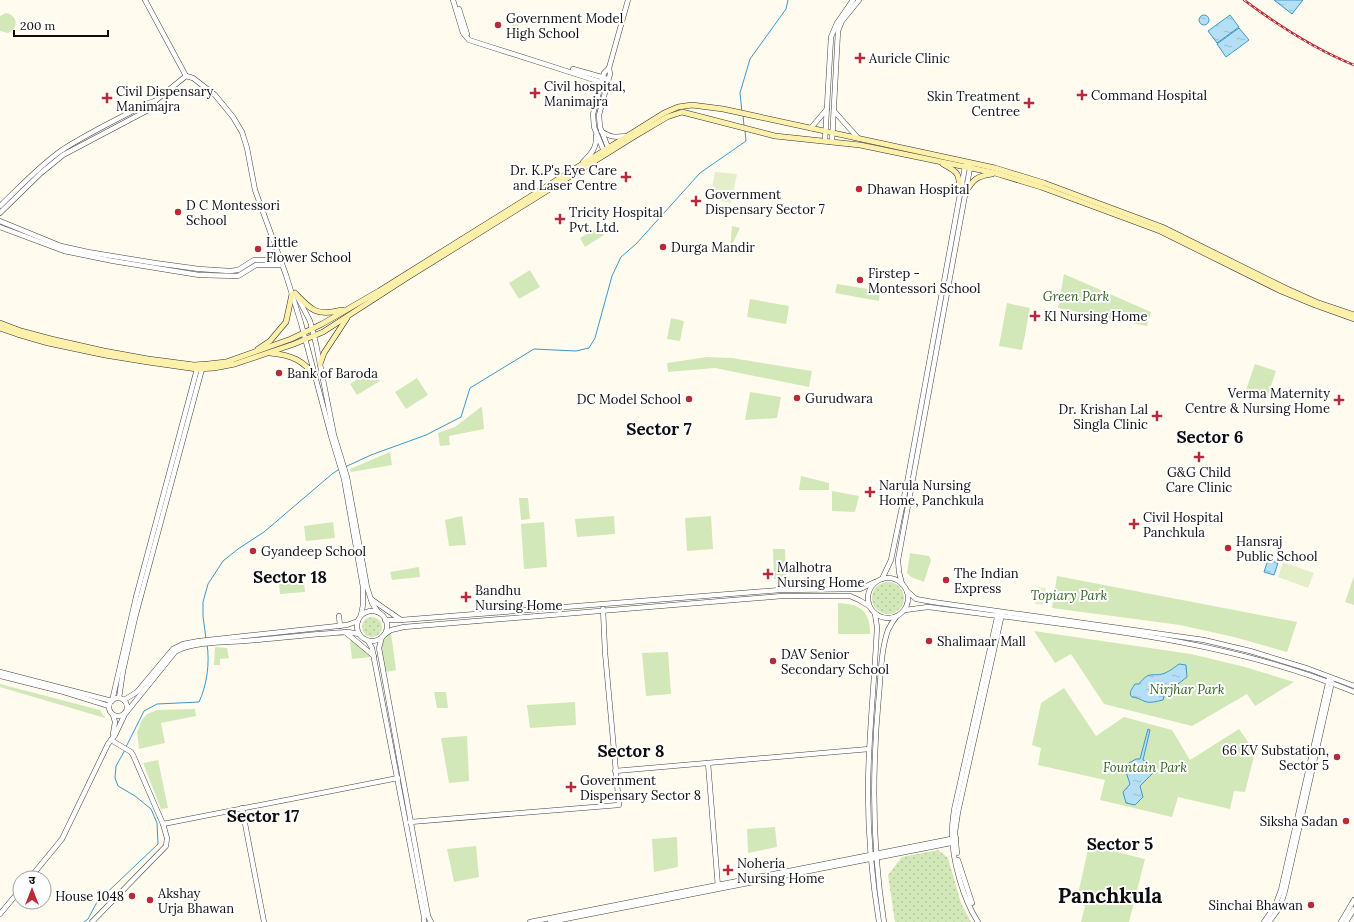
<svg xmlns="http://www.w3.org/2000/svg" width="1354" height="922" font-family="Lora,'Noto Sans Devanagari',serif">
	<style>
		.park { fill: #d3e8b9 }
		.garden { fill: url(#garden-dots) }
		.pitch { fill: #e4efca }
		.water { fill: url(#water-ripples); stroke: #3d98ca }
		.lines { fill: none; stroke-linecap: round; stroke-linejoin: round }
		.stream { stroke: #3d98ca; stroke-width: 1 }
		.tertiary-casing { stroke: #404040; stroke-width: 5.5 }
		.secondary-casing { stroke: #2f2f2f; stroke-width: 6 }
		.tertiary { stroke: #fff; stroke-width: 4.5 }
		.secondary { stroke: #fdf0ab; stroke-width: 5 }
		.rail-casing { stroke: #ba2936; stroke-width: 2.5 }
		.rail { stroke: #fff; stroke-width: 1; stroke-dasharray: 3; stroke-linecap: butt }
		.poi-dot { fill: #ba2936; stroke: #fff; stroke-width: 1.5 }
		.labels { text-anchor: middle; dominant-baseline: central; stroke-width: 4; stroke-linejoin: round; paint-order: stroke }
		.poi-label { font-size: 13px; fill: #0d0d0d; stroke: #fff; text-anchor: start }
		.park-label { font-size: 13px; font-style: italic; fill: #31631f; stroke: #fff }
		.district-label { font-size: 17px; font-weight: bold; fill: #0d0d0d; stroke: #fff }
		.town-label { font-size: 21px; font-weight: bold; fill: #0d0d0d; stroke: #fff }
	</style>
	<defs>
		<pattern id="garden-dots" width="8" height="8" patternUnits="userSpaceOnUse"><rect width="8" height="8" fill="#d3e8b9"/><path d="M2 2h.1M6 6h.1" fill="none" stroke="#b4c69e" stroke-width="1.8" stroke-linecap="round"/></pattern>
		<pattern id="water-ripples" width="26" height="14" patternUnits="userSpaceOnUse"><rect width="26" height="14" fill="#b4dff4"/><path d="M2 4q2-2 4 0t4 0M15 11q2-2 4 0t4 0" fill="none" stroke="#9abed0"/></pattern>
	</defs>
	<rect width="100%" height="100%" fill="#fffbee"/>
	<g class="park">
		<path d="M6 13C18 15 19 29 8 33L0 31V16Z"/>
		<path d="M732 226 740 228 730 249Z"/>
		<path d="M599 227 604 235 585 247 580 238Z"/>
		<path d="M530 270 540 287 519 299 509 283Z"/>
		<path d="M1064 274 1151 312 1147 326 1058 308Z"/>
		<path d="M837 284 880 291 879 301 835 293Z"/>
		<path d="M750 299 789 306 786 324 747 317Z"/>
		<path d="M1007 303 1030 308 1022 350 999 346Z"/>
		<path d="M671 318 684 321 680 341 667 339Z"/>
		<path d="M707 357 732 358 812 371 809 387 715 368 668 372 667 363Z"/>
		<path d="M1255 364 1276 371 1267 397 1246 390Z"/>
		<path d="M373 370 380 381 357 395 350 384Z"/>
		<path d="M417 378 428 395 406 409 395 392Z"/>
		<path d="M750 392 781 397 777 418 745 420Z"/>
		<path d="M481 407 482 408 484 429 449 436 450 445 440 446 438 433 455 427Z"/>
		<path d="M390 452 392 465 351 472 350 469Z"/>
		<path d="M801 476 829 483V490H799Z"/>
		<path d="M832 491 859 496 855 512 832 511Z"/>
		<path d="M519 498H528L530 519 521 520Z"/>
		<path d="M462 516 466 545 449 546 445 520Z"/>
		<path d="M614 516 615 534 577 537 575 519Z"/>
		<path d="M711 516 713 549 687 551 685 518Z"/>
		<path d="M333 522 335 538 306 541 304 526Z"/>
		<path d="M544 522 547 567 524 569 521 524Z"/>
		<path d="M773 549H785L786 579H774Z"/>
		<path d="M910 553 929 556 931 560 924 582 911 577 907 573Z"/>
		<path d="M419 567 420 577 392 580 390 572Z"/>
		<path d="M1057 576 1297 622 1287 652 1234 637 1180 625 1052 608Z"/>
		<path d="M1354 576V605L1345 602Z"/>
		<path d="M304 582 305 592 280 594 279 584Z"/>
		<path d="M838 603C860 604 870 610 870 634H838Z"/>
		<path d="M1034 631 1191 654 1245 667 1294 682 1255 706 1247 694 1192 726 1104 704 1071 654 1055 663Z"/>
		<path d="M391 633 396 670 386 672C383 658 377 642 391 633Z"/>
		<path d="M350 641H353L371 657 352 659Z"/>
		<path d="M215 647 227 648 229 658 220 659V665H214Z"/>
		<path d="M668 652 671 694 646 696 642 653Z"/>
		<path d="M0 684 100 710 105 718 0 687Z"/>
		<path d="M1064 688 1096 736 1124 717 1172 730 1190 760 1239 729 1255 752 1245 792 1234 791 1230 809 1178 797 1172 817 1100 800 1105 780 1038 765 1041 748 1032 745 1041 703Z"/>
		<path d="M434 692H446L448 708H437Z"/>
		<path d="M575 702 576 725 530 728 527 705Z"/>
		<path d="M195 709 196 716 161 723 165 743 139 749 137 732 142 720 147 714 157 710Z"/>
		<path d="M467 736 469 781 449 783 441 738Z"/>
		<path d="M158 760 168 808 161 809 143 763Z"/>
		<path d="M775 827 777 847 748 853 747 829Z"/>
		<path d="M677 837 678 867 654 872 652 839Z"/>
		<path d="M1089 845 1145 859 1129 922H1081L1085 906 1076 903Z"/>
		<path d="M476 846 479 877 454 882 447 849Z"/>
	</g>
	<g class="garden">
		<circle cx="888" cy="598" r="16"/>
		<circle cx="372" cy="627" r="10"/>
		<path d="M938 850 948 858 961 903 971 922H895L888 875 902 857Z"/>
	</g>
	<g class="pitch">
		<path d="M518 21 520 35 513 36 511 22Z"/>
		<path d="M715 172 737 174 731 203 710 199Z"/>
		<path d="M1283 562 1314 573 1308 588 1278 577Z"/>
		<path d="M1038 587 1046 588 1043 605 1035 604Z"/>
	</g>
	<g class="water">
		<path d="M1274 0H1303L1292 14Z"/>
		<circle cx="1204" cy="20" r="5"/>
		<path d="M1230 15 1239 27 1217 43 1208 31Z"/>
		<path d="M1239 28 1249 40 1226 57 1217 44Z"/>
		<path d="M1268 560 1278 563 1274 575 1264 572Z"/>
		<path d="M1179 664 1186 665 1187 677 1169 691H1163L1164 697 1163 700C1158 701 1149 704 1144 701 1139 699 1138 698 1132 697 1128 693 1132 689 1135 684H1139C1150 669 1154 678 1165 673 1170 671 1175 667 1179 664Z"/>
		<path d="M1148 729 1150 730 1143 760 1146 761 1153 773 1140 786 1143 797 1135 805 1126 803 1123 792 1130 784 1124 766 1136 759H1140Z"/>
	</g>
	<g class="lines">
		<g class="stream">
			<path d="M742 112 740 93 750 59 786 9 788 0"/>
			<path d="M743 115 744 126"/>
			<path d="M345 467 371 455 426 435 461 417 470 388 534 349 576 351 589 348 595 338 612 276 621 257 636 244 700 173 746 141 745 131"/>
			<path d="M206 639 203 616V602L208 584 223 561 238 549 264 532 332 474 338 470"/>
			<path d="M126 747 144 711 157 704 199 702C207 685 210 663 207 644"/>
			<path d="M84 922 88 919 97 902 158 844 157 823 151 809 135 796 118 786 115 778 116 766 125 750"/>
		</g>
		<g class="tertiary-casing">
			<g id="tertiary">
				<path d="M145 0 186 76 193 78 215 95 233 117 242 132 247 148 255 190 286 275 301 323 331 436 344 479 363 587V605L361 615"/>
				<path d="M453 0 463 33 469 40 607 84"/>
				<path d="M459 9 467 34"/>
				<path d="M573 69 605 78"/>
				<path d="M834 111 858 138"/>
				<path d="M811 128 827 109"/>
				<path d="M601 131C611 138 615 137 627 136"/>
				<path d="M825 141 831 37 837 23 853 0"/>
				<path d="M832 142 838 31 842 21 859 0"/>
				<path d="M609 150 600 127 599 115 610 74 609 68 628 0"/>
				<path d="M605 154 594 127 593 114 604 73 609 68"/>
				<path d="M583 162C591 154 597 148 596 136"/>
				<path d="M0 206C20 187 39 166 62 150 88 133 118 119 146 104L155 101"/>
				<path d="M0 213 41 173 63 155 150 109 155 101 186 76"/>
				<path d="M0 221 61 246 88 252 155 263 199 269 230 271 238 270 254 260H280"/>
				<path d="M0 227 64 251 113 261 199 275 238 276 256 265H282"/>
				<path d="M297 296 310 321 316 344 334 435 347 477 367 587 372 603 378 612"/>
				<circle cx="888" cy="598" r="20"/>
				<path d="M882 579 891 560 907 483 965 167 967 164"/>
				<path d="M902 584 899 572 898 560 970 168V165"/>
				<path d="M907 591 916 599 933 602 1204 640 1250 651 1309 669 1354 686"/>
				<path d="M371 599 401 620"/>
				<path d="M905 610 928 607C1071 626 1219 636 1354 692"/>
				<circle cx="372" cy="626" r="15"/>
				<path d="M875 614 877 627C875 670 871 712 869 755 866 811 870 867 879 922"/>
				<path d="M339 616 340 626"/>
				<path d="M385 620H401L780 590 860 589 875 582"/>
				<path d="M345 632 374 656"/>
				<path d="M384 635 391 630 404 627 782 596H850L859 600 869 606"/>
				<path d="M382 637 379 648 428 916 431 922"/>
				<path d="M368 641 372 648 424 917V922"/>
				<path d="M0 672 112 701 136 597 197 369"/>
				<path d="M0 676 64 692 109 706"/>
				<circle cx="118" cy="707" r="9"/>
				<path d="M119 698 123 671 135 618 202 369"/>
				<path d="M124 700 137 692 173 649 183 644 199 641 347 625 358 621"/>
				<path d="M113 734 115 722 113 715"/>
				<path d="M708 763 718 887"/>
				<path d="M615 771 869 749"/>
				<path d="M242 808 264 922"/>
				<path d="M410 822 619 805 605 652 603 609"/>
				<path d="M163 824 398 778"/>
				<path d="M957 853 955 832 958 812 1002 614"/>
				<path d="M958 860 972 903"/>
				<path d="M30 878 62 839 108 744 115 735 125 714 175 652C190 642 226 642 244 641 279 638 313 634 348 632L359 634"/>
				<path d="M0 914 20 890"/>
				<path d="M92 922 166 846 167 838 163 824 133 755 131 752 111 740"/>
				<path d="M530 922 956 838"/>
				<path d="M550 922 956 842"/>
				<path d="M884 922C872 847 872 769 879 694 881 673 881 650 888 630 890 626 893 621 896 617"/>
				<path d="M978 922C963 899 952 860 952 832 952 825 953 818 954 810L998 613"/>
				<path d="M1264 922 1275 906 1281 890 1329 679"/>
				<path d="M1269 922 1280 907 1285 891 1332 682"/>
				<path d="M1341 922 1354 900"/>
				<path d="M1346 922 1354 909"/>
			</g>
		</g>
		<g class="secondary-casing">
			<g id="secondary">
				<path d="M943 164C960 173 959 174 960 193"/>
				<path d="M965 193C973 180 976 176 992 174"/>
				<path d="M295 293C311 310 317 317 342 310"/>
				<path d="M0 323 21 331 51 339 104 351 148 359 194 365 208 364 226 362 291 339 322 324 379 291 664 113 678 107 692 105 723 109 995 168 1044 183 1162 227 1285 288 1316 302 1354 315"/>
				<path d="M0 328 17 334 48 343 105 355 148 362 197 369 214 368 235 364 294 344 323 332 405 279 635 136 667 117 682 112 775 136 860 145 995 173 1041 187 1160 231 1281 291 1315 305 1354 319"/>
				<path d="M258 349 270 341 286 322 292 294"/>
				<path d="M270 353C291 355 304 360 316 378"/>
				<path d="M320 364 324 353 347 318"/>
			</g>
		</g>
		<use href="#tertiary" class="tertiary"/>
		<use href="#secondary" class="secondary"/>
		<g class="rail-casing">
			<path id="rail" d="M1244 0C1279 26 1314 49 1354 65"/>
		</g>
		<use href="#rail" class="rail"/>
	</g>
	<g class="poi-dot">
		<circle cx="498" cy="25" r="4"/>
		<path d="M858 52h4v4h4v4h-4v4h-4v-4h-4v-4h4z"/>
		<path d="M533 87h4v4h4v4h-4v4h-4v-4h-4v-4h4z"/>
		<path d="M1080 89h4v4h4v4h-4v4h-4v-4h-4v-4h4z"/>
		<path d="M105 92h4v4h4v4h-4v4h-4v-4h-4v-4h4z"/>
		<path d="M1027 97h4v4h4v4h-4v4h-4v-4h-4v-4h4z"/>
		<path d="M624 171h4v4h4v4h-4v4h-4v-4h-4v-4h4z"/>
		<circle cx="859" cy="189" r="4"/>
		<path d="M694 195h4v4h4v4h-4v4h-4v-4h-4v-4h4z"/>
		<circle cx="178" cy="212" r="4"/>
		<path d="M558 213h4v4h4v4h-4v4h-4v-4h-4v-4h4z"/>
		<circle cx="663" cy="247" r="4"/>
		<circle cx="258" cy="249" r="4"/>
		<circle cx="860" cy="280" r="4"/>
		<path d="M1033 310h4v4h4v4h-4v4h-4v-4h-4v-4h4z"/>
		<circle cx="279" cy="373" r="4"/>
		<circle cx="797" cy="398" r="4"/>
		<circle cx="689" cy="399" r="4"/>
		<path d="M1337 394h4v4h4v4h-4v4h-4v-4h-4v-4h4z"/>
		<path d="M1155 410h4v4h4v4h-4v4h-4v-4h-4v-4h4z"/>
		<path d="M1197 451h4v4h4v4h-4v4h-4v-4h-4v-4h4z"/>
		<path d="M868 486h4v4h4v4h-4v4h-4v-4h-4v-4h4z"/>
		<path d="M1132 518h4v4h4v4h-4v4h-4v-4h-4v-4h4z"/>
		<circle cx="1228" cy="548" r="4"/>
		<circle cx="253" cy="551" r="4"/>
		<path d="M766 568h4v4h4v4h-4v4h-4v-4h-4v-4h4z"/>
		<circle cx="946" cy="580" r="4"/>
		<path d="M464 591h4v4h4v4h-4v4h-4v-4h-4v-4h4z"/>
		<circle cx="929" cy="641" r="4"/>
		<circle cx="773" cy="661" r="4"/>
		<circle cx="1337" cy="757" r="4"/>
		<path d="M569 781h4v4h4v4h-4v4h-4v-4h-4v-4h4z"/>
		<circle cx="1346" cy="821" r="4"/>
		<path d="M726 864h4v4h4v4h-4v4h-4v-4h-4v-4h4z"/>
		<circle cx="132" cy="896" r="4"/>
		<circle cx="150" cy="900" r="4"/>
		<circle cx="1311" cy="905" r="4"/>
	</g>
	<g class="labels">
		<g class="poi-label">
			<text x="506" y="18">Government Model<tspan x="506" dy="15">High School</tspan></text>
			<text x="869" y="58">Auricle Clinic</text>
			<text x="544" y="86">Civil hospital,<tspan x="544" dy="15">Manimajra</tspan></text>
			<text x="116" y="91">Civil Dispensary<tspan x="116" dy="15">Manimajra</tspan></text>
			<text x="1091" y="95">Command Hospital</text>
			<text x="1020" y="96" text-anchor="end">Skin Treatment<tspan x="1020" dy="15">Centree</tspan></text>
			<text x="617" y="170" text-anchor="end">Dr. K.P's Eye Care<tspan x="617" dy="15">and Laser Centre</tspan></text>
			<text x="867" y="189">Dhawan Hospital</text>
			<text x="705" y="194">Government<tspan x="705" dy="15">Dispensary Sector 7</tspan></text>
			<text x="186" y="205">D C Montessori<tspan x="186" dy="15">School</tspan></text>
			<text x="569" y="212">Tricity Hospital<tspan x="569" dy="15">Pvt. Ltd.</tspan></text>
			<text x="266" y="242">Little<tspan x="266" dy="15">Flower School</tspan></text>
			<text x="671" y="247">Durga Mandir</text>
			<text x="868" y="273">Firstep -<tspan x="868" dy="15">Montessori School</tspan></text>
			<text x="1044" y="316">Kl Nursing Home</text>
			<text x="287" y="373">Bank of Baroda</text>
			<text x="1330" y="393" text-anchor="end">Verma Maternity<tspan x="1330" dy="15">Centre &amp; Nursing Home</tspan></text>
			<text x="805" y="398">Gurudwara</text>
			<text x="681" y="399" text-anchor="end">DC Model School</text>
			<text x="1148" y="409" text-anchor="end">Dr. Krishan Lal<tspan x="1148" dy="15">Singla Clinic</tspan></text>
			<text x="1199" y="472" text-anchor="middle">G&amp;G Child<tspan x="1199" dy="15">Care Clinic</tspan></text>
			<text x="879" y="485">Narula Nursing<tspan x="879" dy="15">Home, Panchkula</tspan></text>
			<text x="1143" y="517">Civil Hospital<tspan x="1143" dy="15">Panchkula</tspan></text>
			<text x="1236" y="541">Hansraj<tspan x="1236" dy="15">Public School</tspan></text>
			<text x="261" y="551">Gyandeep School</text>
			<text x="777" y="567">Malhotra<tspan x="777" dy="15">Nursing Home</tspan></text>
			<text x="954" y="573">The Indian<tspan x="954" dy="15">Express</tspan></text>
			<text x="475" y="590">Bandhu<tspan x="475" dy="15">Nursing Home</tspan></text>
			<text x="937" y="641">Shalimaar Mall</text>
			<text x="781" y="654">DAV Senior<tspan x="781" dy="15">Secondary School</tspan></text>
			<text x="1329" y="750" text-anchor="end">66 KV Substation,<tspan x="1329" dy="15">Sector 5</tspan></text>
			<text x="580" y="780">Government<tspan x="580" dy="15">Dispensary Sector 8</tspan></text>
			<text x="1338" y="821" text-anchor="end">Siksha Sadan</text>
			<text x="737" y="863">Noheria<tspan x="737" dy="15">Nursing Home</tspan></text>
			<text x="158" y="893">Akshay<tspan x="158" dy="15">Urja Bhawan</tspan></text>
			<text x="124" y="896" text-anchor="end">House 1048</text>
			<text x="1303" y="905" text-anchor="end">Sinchai Bhawan</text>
		</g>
		<g class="park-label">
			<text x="1076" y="296">Green Park</text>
			<text x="1069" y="595">Topiary Park</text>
			<text x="1187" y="689">Nirjhar Park</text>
			<text x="1145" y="767">Fountain Park</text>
		</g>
		<g class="district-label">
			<text x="659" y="429">Sector 7</text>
			<text x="1210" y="437">Sector 6</text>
			<text x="290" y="577">Sector 18</text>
			<text x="631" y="751">Sector 8</text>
			<text x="263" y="816">Sector 17</text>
			<text x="1120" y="844">Sector 5</text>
		</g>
		<g class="town-label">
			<text x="1110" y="895">Panchkula</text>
		</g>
	</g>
	<g transform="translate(32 890)"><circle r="19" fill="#ffffff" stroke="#9e9e9e"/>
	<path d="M0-3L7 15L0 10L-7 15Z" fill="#ba2936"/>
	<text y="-6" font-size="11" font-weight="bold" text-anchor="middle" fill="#0d0d0d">उ</text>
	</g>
	<path d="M14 30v6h94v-6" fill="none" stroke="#0d0d0d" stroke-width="2"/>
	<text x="20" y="30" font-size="12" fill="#0d0d0d" stroke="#ffffff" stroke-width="3" paint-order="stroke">200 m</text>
</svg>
